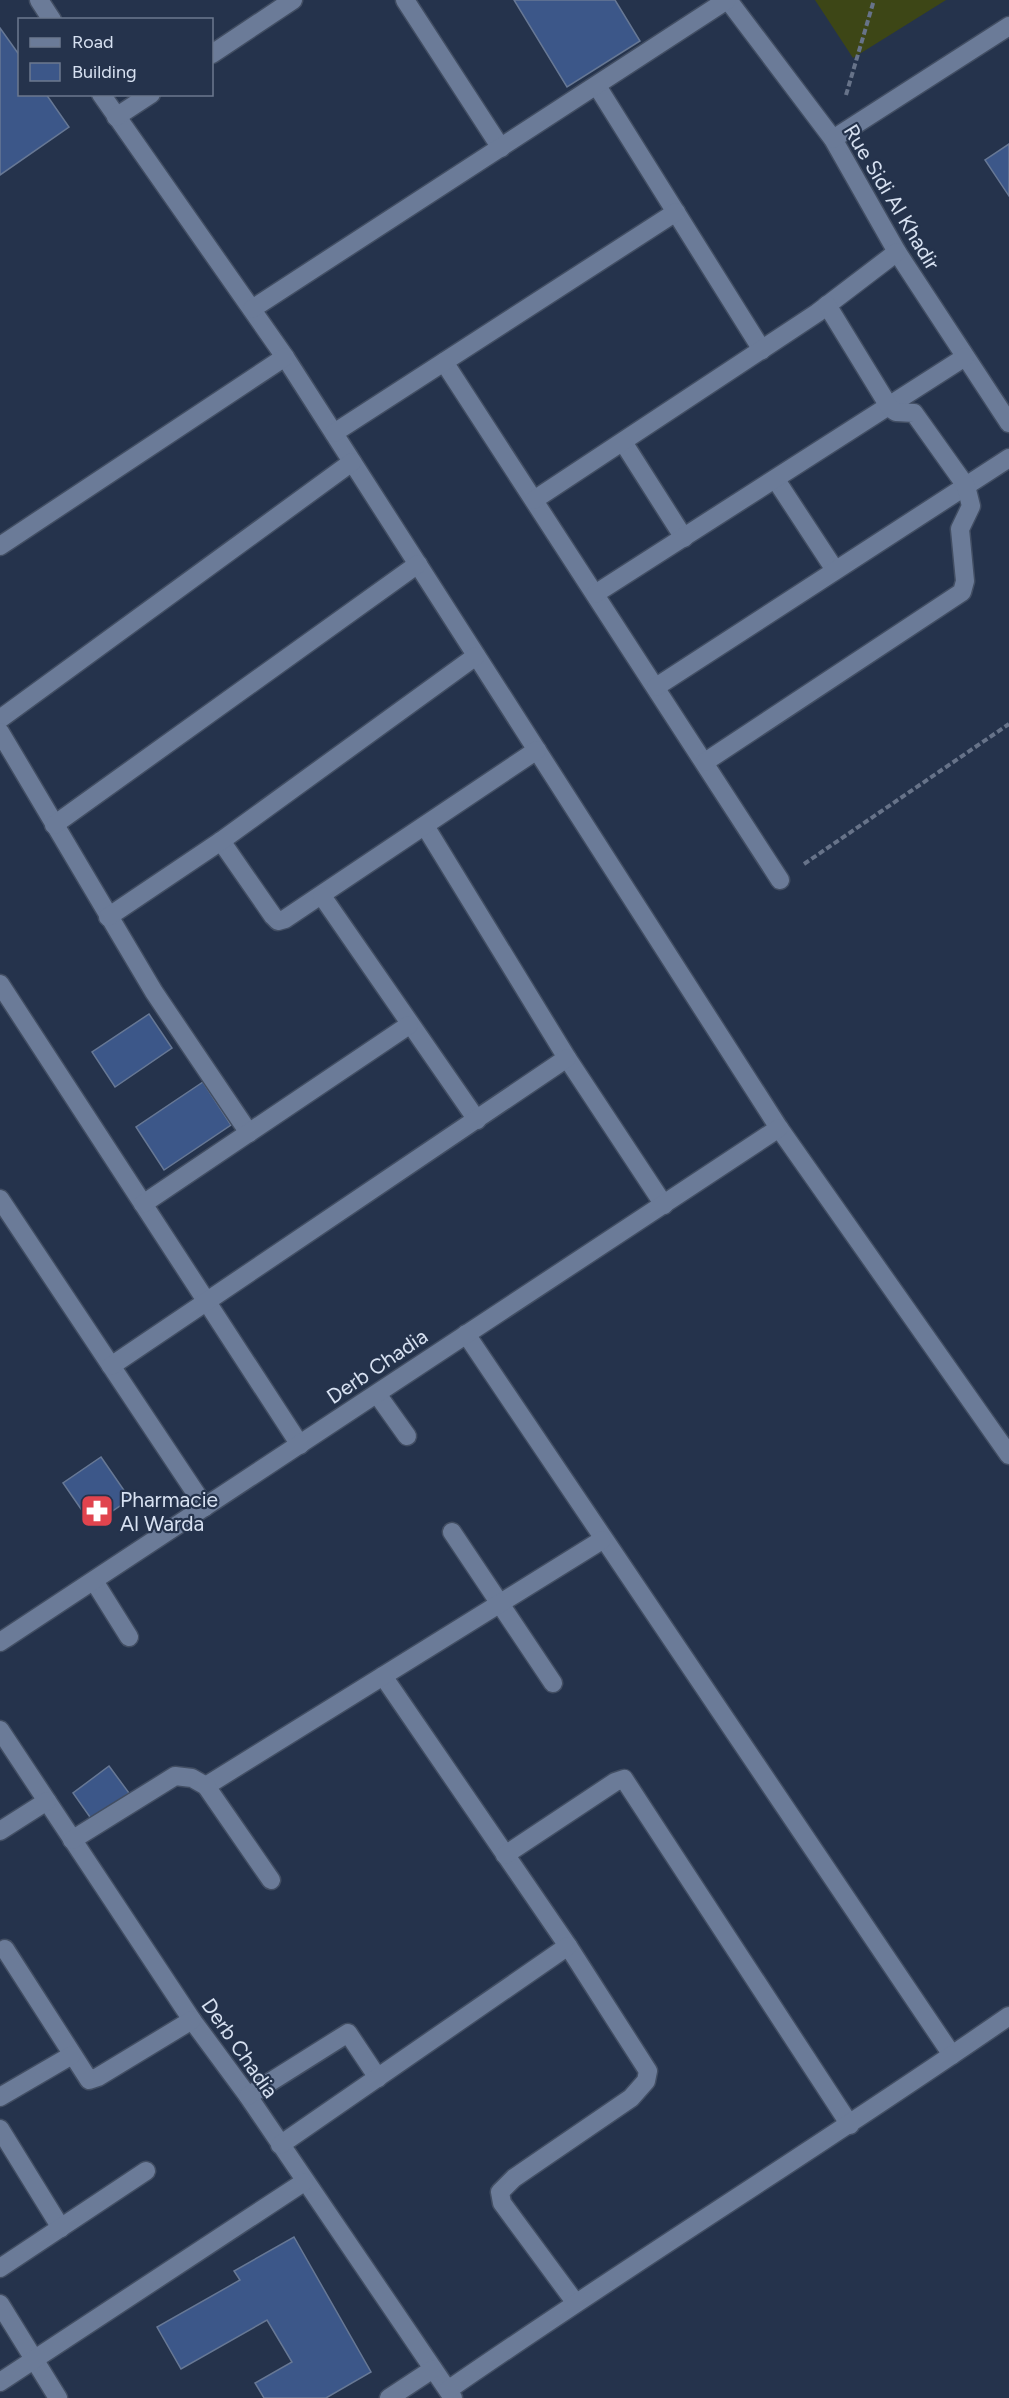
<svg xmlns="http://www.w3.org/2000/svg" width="1009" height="2398" font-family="Figtree,sans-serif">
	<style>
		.green { fill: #3d4616 }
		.building { fill: #3c5789; stroke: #677895; stroke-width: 1.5 }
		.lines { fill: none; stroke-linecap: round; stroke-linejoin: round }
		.street-casing { stroke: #424e63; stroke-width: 21 }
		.path { stroke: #677389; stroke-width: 4; stroke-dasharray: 6 3; stroke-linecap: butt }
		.street { stroke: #6b7b98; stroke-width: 18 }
		.labels { text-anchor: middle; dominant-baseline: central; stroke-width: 4.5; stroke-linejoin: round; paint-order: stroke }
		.street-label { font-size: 21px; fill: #d7e1f1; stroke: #25334c }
		.poi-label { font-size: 21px; fill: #d7e1f1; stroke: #25334c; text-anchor: start }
	</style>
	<rect width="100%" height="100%" fill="#25334c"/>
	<path class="green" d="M815 0H946L853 58Z"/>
	<g class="building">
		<path d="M514 0H615L640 41 567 87Z"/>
		<path d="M0 28 20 56V94H46L69 127 0 175Z"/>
		<path d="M1009 144V196L985 160Z"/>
		<path d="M149 1014 172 1048 115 1087 92 1052Z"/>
		<path d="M203 1082 231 1125 164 1170 136 1127Z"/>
		<path d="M101 1457 130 1499 92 1525 63 1483Z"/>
		<path d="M109 1766 129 1793 92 1820 73 1793Z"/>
		<path d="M294 2237 371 2372 326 2398H264L255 2383 292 2362 267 2320 181 2369 157 2327 240 2280 234 2271Z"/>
	</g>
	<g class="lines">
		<g class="street-casing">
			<g id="street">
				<path d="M39 0 52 20"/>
				<path d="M405 0 501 148"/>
				<path d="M728 0 833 139 897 252 1009 423"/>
				<path d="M212 54 293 0"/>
				<path d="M597 86 762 350"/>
				<path d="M101 94 285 357 779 1128 1009 1455"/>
				<path d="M116 117 151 94"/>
				<path d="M833 139 1009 26"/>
				<path d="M252 309 727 0"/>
				<path d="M444 362 780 880"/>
				<path d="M334 433 676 212"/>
				<path d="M623 442 684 538"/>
				<path d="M776 480 835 570"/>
				<path d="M534 500 817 313 897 252"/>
				<path d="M0 546 285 357"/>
				<path d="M595 594 965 357"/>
				<path d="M656 687 1009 458"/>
				<path d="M0 719 352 462"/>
				<path d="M0 732 154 992 249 1133"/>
				<path d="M705 762 962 592 965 581 960 529 971 506 966 486 914 413 896 412 890 408 827 305"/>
				<path d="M54 825 418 564"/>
				<path d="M425 826 567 1058 664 1205"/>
				<path d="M221 841 273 916 278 921 285 919 537 750"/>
				<path d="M322 896 477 1120"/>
				<path d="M108 917 221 841 476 656"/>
				<path d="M0 984 300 1445"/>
				<path d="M0 1199 205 1507"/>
				<path d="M143 1204 409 1025"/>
				<path d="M466 1334 952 2055"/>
				<path d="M111 1366 567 1058"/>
				<path d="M377 1394 407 1436"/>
				<path d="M452 1532 553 1683"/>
				<path d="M94 1581 129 1637"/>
				<path d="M0 1642 779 1128"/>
				<path d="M383 1676 568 1946 648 2071 646 2081 631 2098 514 2178 500 2192 502 2203 575 2302"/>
				<path d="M0 1730 192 2020 248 2096 453 2398"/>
				<path d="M206 1786 602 1540"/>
				<path d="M0 1831 47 1801"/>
				<path d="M72 1840 175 1776 192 1778 206 1786 271 1880"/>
				<path d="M505 1855 615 1782 624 1779 850 2125"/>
				<path d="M5 1949 89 2080 98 2077 192 2020"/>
				<path d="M248 2096 348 2033 378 2078"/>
				<path d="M0 2097 72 2055"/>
				<path d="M0 2129 61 2228"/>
				<path d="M280 2145 568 1946"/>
				<path d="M0 2268 146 2171"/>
				<path d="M0 2304 58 2398"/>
				<path d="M0 2382 304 2182"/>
				<path d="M448 2390C633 2262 824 2144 1009 2016"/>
				<path d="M389 2398 433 2369"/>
			</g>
		</g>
		<g class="path">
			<path d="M846 95 874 0"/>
			<path d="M804 864 1009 724"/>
		</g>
		<use href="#street" class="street"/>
	</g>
	<defs>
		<g id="pharmacy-square" transform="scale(1.725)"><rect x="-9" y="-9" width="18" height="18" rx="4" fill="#e0444e" stroke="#25334c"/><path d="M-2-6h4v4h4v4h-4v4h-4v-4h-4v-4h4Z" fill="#fff"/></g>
	</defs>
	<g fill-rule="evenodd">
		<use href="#pharmacy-square" x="97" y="1511"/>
	</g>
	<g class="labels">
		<g class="street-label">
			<text transform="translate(892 197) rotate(59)">Rue Sidi Al Khadir</text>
			<text transform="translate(377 1366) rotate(-34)">Derb Chadia</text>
			<text transform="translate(240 2048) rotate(55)">Derb Chadia</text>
		</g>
		<g class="poi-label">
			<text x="120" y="1499">Pharmacie<tspan x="120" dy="24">Al Warda</tspan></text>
		</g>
	</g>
	<rect x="18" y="18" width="195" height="78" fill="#25334c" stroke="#6c798e" stroke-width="1.5"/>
	<rect x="30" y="38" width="30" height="9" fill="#6b7b98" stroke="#6c798e" stroke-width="1.5"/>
	<text x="72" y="48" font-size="18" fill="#d7e1f1">Road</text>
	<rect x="30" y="63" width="30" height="18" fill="#3c5789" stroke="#6c798e" stroke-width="1.5"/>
	<text x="72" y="78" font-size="18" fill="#d7e1f1">Building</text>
</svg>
